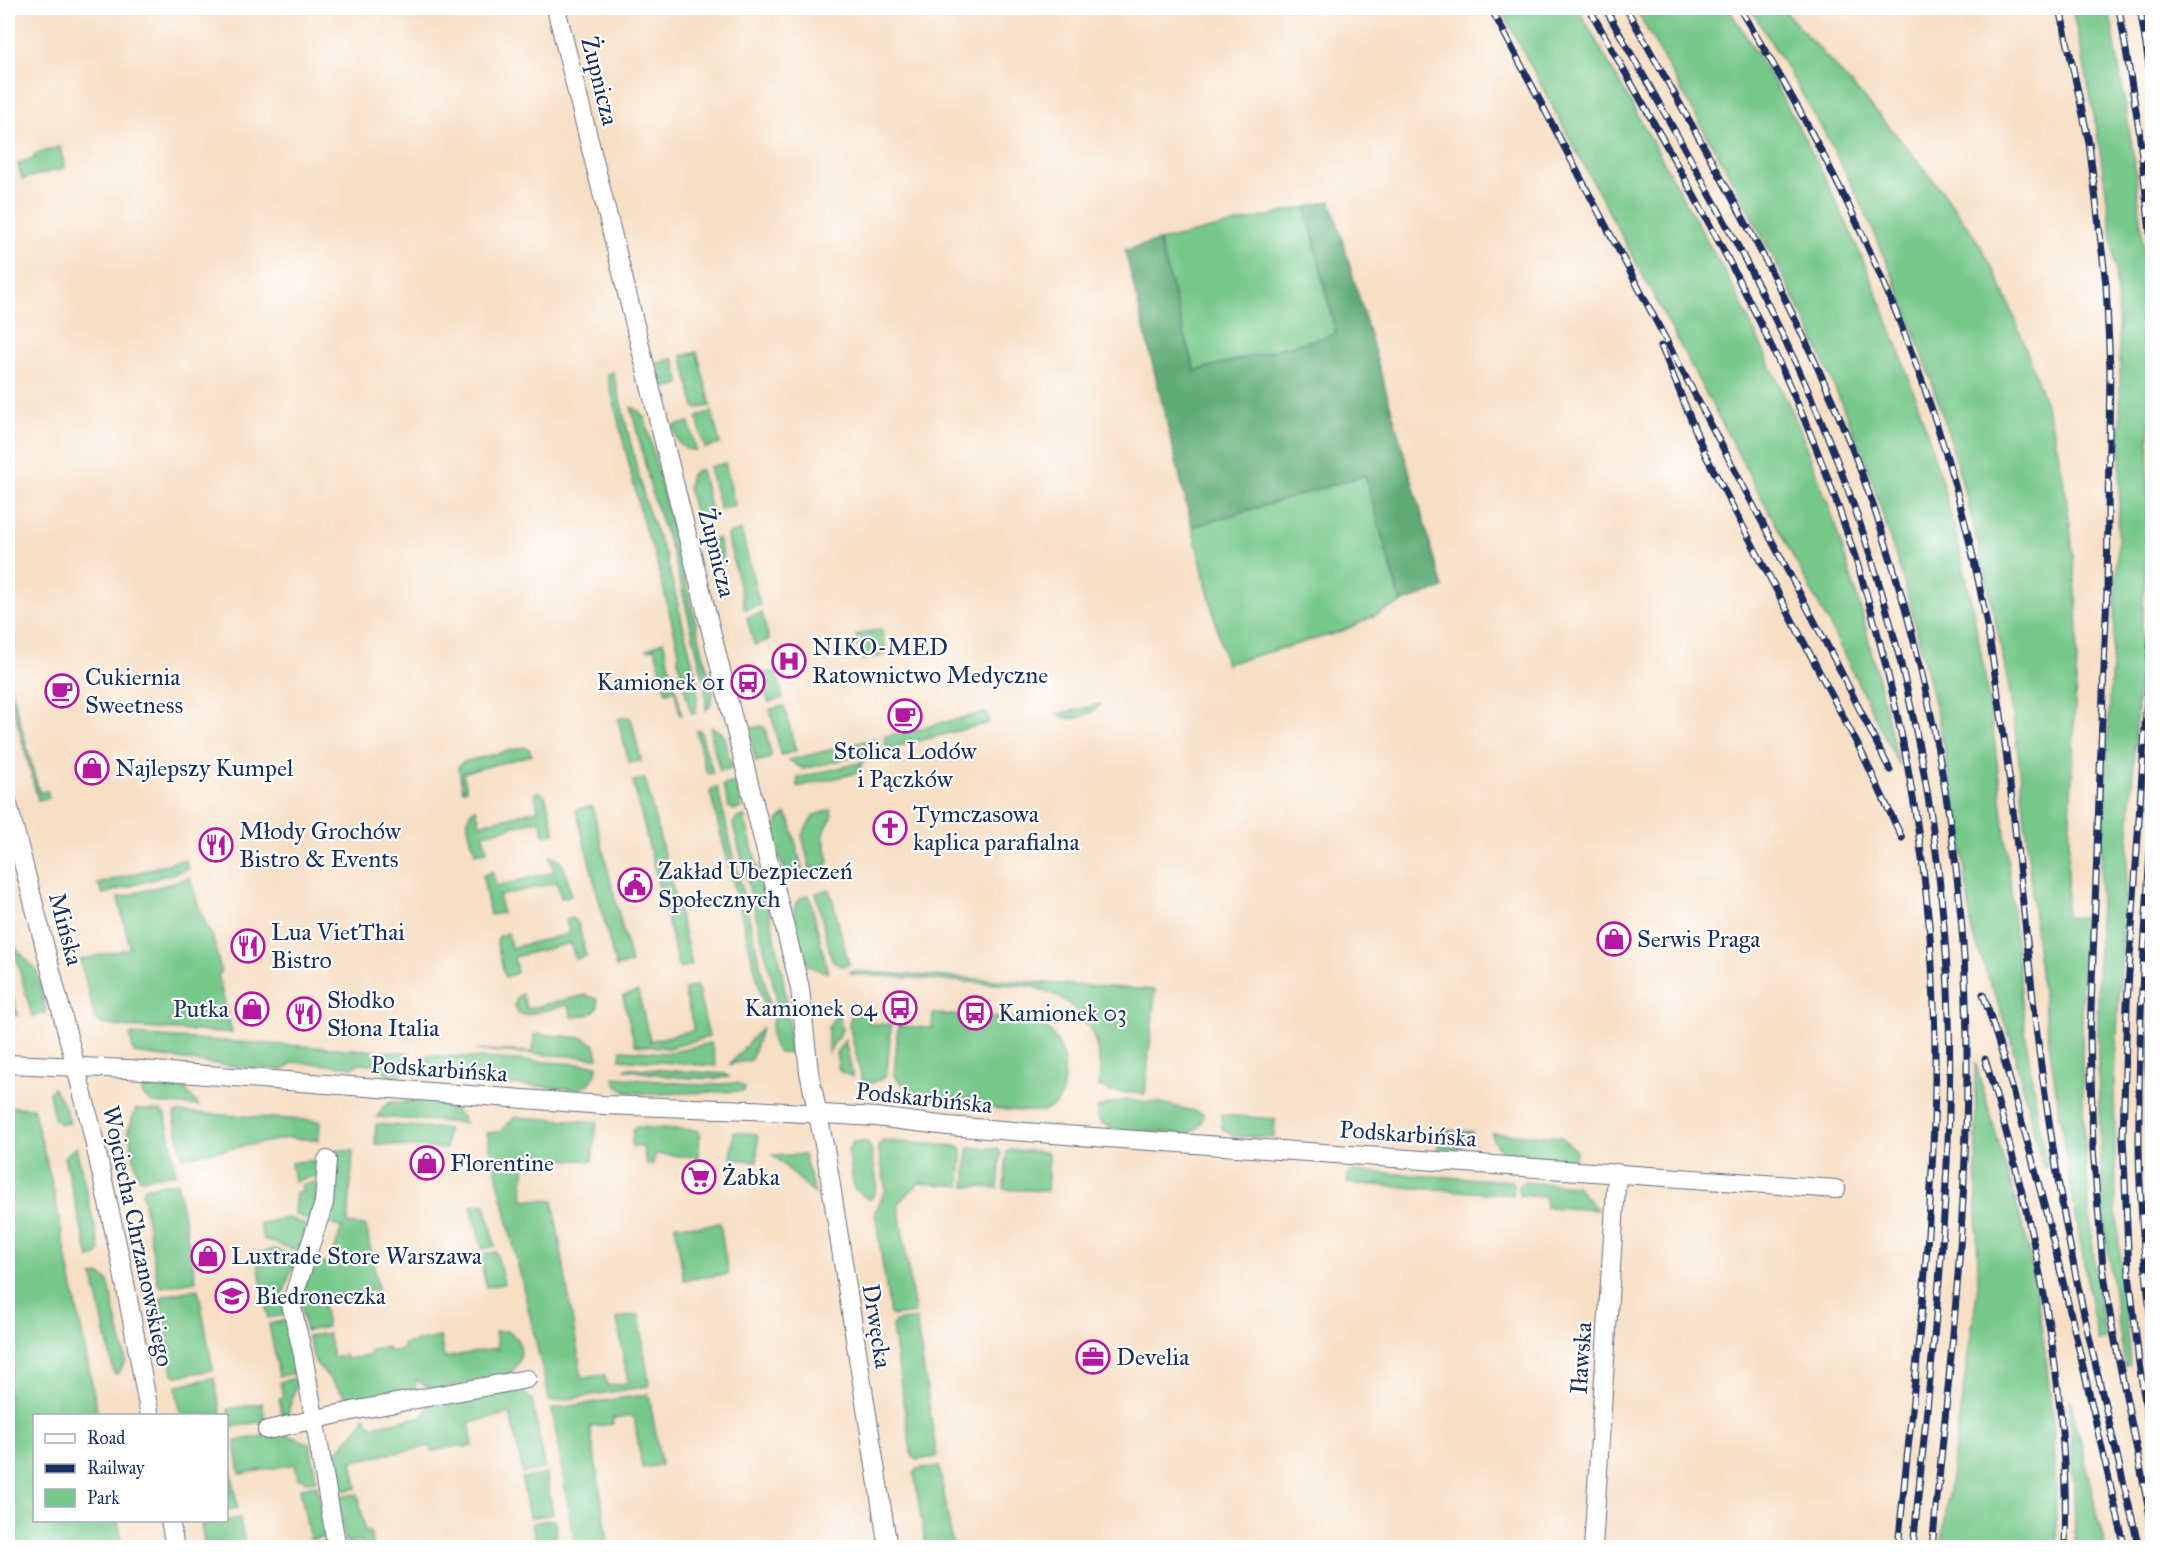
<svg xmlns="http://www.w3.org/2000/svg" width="2160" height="1555" font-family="'IM FELL Great Primer',serif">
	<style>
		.green { fill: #77c88b; stroke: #497c74; stroke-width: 1.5 }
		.forest { fill: #61ac77; stroke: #3e6e6a; stroke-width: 1.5 }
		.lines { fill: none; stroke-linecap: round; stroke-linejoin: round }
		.street-casing { stroke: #686d82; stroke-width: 20 }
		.street { stroke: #fff; stroke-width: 18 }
		.rail-casing { stroke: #1b2f5e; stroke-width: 7 }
		.rail { stroke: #fff; stroke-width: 4.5; stroke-dasharray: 14; stroke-linecap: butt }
		.labels { text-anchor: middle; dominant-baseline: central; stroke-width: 4.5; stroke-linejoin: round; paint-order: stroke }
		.street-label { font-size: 24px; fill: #1b2f5e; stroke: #fff }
		.poi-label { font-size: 24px; fill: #1b2f5e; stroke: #fff; text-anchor: start }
	</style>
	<rect width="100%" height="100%" fill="#fff"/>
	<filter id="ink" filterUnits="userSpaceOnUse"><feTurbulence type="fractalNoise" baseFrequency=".0167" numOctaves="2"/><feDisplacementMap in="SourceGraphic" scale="12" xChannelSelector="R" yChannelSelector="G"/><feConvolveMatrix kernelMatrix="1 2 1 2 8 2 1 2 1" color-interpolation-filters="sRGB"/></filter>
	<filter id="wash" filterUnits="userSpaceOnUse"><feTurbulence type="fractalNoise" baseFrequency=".008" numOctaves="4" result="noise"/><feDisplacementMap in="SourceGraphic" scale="24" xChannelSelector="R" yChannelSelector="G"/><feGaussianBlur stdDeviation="1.35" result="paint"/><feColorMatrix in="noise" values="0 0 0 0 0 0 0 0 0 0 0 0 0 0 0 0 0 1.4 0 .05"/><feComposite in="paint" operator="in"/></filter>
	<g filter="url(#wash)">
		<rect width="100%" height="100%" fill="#f6dfc5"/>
		<g class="green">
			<path d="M1500 8H1578L1737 295 1793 413 1830 509 1862 613 1899 766 1828 622Z"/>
			<path d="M1635 8H1728C1869 225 1959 474 1993 731 2006 830 2014 929 2025 1029 2030 1075 2039 1121 2047 1167L2043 1168 2011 1040 1972 932 1962 845 1939 722 1906 589 1866 461 1817 346 1798 305 1741 196Z"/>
			<path d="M1750 8H1782C1846 80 1915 149 1970 230 1995 266 2011 307 2026 349 2035 374 2045 400 2052 426 2069 492 2075 562 2078 629L2066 917 2084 918C2079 1063 2082 1196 2105 1339L2098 1341C2074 1210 2052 1079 2037 947 2026 852 2023 755 2004 662 1973 506 1931 353 1863 208 1831 139 1790 73 1750 8Z"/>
			<path d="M2072 8H2109L2133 152 2140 210 2146 274 2150 405 2147 543 2114 1078 2116 1210 2130 1365 2125 1366C2118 1319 2110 1271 2105 1224 2099 1153 2098 1082 2098 1011 2098 778 2129 545 2118 312 2112 209 2095 108 2072 8Z"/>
			<path d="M60 147 65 168 22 179 18 163 35 158 34 154Z"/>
			<path d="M1306 207 1336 334 1194 371 1159 241Z"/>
			<path d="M697 352 711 406 695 408 682 356Z"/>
			<path d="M674 359 680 384 664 388 658 363Z"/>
			<path d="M613 372 646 505 666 557 698 685 696 713 692 714 690 710 678 660 679 651 655 555 644 526 607 374Z"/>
			<path d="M631 407 638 410 645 419 713 693 710 706 706 710 705 685 674 557 654 500Z"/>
			<path d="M712 412 720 444 705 448 697 418 700 417 699 415Z"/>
			<path d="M689 422 696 450C679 451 677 440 673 426Z"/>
			<path d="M725 463 735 505 720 509 709 467Z"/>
			<path d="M701 469 713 521H707L695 515 688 487 691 474Z"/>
			<path d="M1365 475 1401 603 1340 632 1226 664 1192 527Z"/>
			<path d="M741 530 760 605 745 609 727 535Z"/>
			<path d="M718 538 724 563 708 567C705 554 703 543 718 538Z"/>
			<path d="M762 613 769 640 754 645 747 617Z"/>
			<path d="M881 629 887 654 862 660 856 635Z"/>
			<path d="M663 641 682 715H680L675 690 666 692 655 648 646 650Z"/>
			<path d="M776 671 783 698 768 702 761 674Z"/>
			<path d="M8 677 39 792 47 791 49 798 38 800 8 687Z"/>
			<path d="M1102 704C1090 714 1073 725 1058 714Z"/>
			<path d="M784 706 796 751 781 755 770 709Z"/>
			<path d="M987 712 989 723 887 749 884 737Z"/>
			<path d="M624 717 631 718 641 761 629 763 618 719Z"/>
			<path d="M761 726 765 728 771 755 770 758 756 762 748 729Z"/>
			<path d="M711 727 723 734 732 768 720 771 711 738Z"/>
			<path d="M700 730 713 773 709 774 706 772 696 731Z"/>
			<path d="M878 738 881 751 803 769 789 760Z"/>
			<path d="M524 747 529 749 532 755 463 773 467 789 463 790 458 767 463 762Z"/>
			<path d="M863 762 857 773 797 787 798 778Z"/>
			<path d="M645 779 692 965 679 968 633 781Z"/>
			<path d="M736 782 742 808 734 810 729 807 723 785Z"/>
			<path d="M717 787 768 996 769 1006 767 1016 710 792 713 788Z"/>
			<path d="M539 792 546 797 555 833 545 836 540 820 483 834 487 851 475 853C472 839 460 816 476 808L480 824 538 810 535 793Z"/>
			<path d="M592 806 631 963 616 967 576 809Z"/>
			<path d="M831 810 832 817 823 834 829 862C824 868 817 871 810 868L802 835 814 815Z"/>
			<path d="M786 814 790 821 804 877 793 878C777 866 765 826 786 814Z"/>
			<path d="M744 816C764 894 789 972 790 1053H779C763 1039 777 1013 776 995L733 824 736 819Z"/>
			<path d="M550 856C567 858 567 882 571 895L561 898 557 882 499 896 502 913 490 915 483 876 492 871 496 886 554 872Z"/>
			<path d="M185 859 188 869 103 894 98 884Z"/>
			<path d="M190 878 200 911 213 938 221 972 218 975 232 1033 123 1027 102 1024 95 1018 80 960 130 948 118 898Z"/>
			<path d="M830 890 849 965 841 966 832 960 816 893Z"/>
			<path d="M809 895 828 972 821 971 809 966C804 955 791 917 795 906 797 899 802 897 809 895Z"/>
			<path d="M572 918 578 923 586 956 575 959 571 943 514 957 517 973 505 977 497 944 498 937 508 933 511 948 569 934 566 919Z"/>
			<path d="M13 945 37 971 46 1013 32 1016Z"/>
			<path d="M2152 970V1244L2148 1098Z"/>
			<path d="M850 971 1155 990 1145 1094 1106 1091V1088L1099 1087C1105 1035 1079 996 1028 986L851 974Z"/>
			<path d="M697 986 709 1037 668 1048 635 1045 623 996 638 992 650 1041 694 1030 684 989Z"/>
			<path d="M522 994 527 1009 585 995 597 999 598 1006C592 1017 582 1016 571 1017L570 1009 567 1005 526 1015 519 1014 515 1006 517 997Z"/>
			<path d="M869 1009 868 1023 891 1025 887 1072 884 1078 872 1083 862 1080 849 1024 852 1014Z"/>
			<path d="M838 1012 842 1030 828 1053V1027Z"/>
			<path d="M933 1014C951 1015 970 1016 988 1017 1000 1018 1013 1018 1025 1019 1053 1024 1067 1050 1064 1077 1063 1091 1062 1104 1046 1110 1034 1115 942 1103 928 1098 917 1094 901 1085 894 1075L898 1026 932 1028Z"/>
			<path d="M762 1027 751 1060 730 1064Z"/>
			<path d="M132 1034 145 1036 410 1053 406 1071 397 1077H390L378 1064 358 1063 354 1067 293 1062 284 1070 230 1066 134 1053 130 1037Z"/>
			<path d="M534 1034 584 1038 595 1045 598 1058 475 1050 533 1052Z"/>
			<path d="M845 1040 853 1077 839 1071 836 1053Z"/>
			<path d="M711 1043 716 1066 620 1059 621 1050 668 1053Z"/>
			<path d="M428 1055 597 1065 596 1074 589 1084 578 1089 450 1081C433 1079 427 1072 428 1055Z"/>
			<path d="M1975 1062 2025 1234 2035 1285 2046 1359 2054 1430 2057 1547H1941L1978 1285Z"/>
			<path d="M632 1068 725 1074 729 1077C695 1082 657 1074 624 1069Z"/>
			<path d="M614 1077 701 1085 738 1083 745 1088 744 1091 652 1094 626 1092 617 1086Z"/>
			<path d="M141 1086 184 1088 199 1106 152 1103 143 1095Z"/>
			<path d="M53 1088 63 1103 70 1123 60 1124 54 1118 49 1093Z"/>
			<path d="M1126 1100 1161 1103 1201 1113 1203 1114C1202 1125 1198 1130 1187 1134L1114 1129 1100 1122 1097 1114 1098 1107 1103 1108 1104 1105Z"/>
			<path d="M391 1102C415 1103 454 1097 465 1123L377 1117 384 1106Z"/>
			<path d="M8 1107 33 1108 53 1188 98 1415 34 1416V1520L118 1521 123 1547H8Z"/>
			<path d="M136 1109 161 1111 166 1116 176 1173 142 1179 138 1176 128 1131Z"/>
			<path d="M177 1112 320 1121 319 1140 288 1138 184 1157 182 1156 174 1115Z"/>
			<path d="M1221 1115 1275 1119 1274 1138 1233 1136 1222 1128Z"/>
			<path d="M515 1117 597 1122 592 1161 525 1157 522 1199 553 1201 582 1378 605 1375 607 1386 628 1383 617 1318 639 1315 649 1386 550 1402 487 1133 500 1132Z"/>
			<path d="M376 1124 447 1129 446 1149 375 1144Z"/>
			<path d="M636 1127 697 1130 700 1135 698 1157 655 1154 653 1164H647L643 1147 632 1146 633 1130Z"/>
			<path d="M1440 1130 1472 1132C1465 1150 1456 1151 1438 1149Z"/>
			<path d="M734 1132 756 1134 758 1138 757 1161 731 1159Z"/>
			<path d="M1492 1133 1561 1137 1576 1151 1575 1159 1509 1154C1499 1150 1493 1145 1492 1133Z"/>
			<path d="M883 1141 959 1146 962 1151 960 1186 919 1183 898 1203 915 1313 893 1316 890 1314 875 1212 886 1189 878 1146Z"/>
			<path d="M853 1142H867L871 1148 877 1185 872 1198 868 1199 854 1188 848 1149Z"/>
			<path d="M76 1147 100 1250 96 1256 89 1258 64 1157Z"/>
			<path d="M971 1147 998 1149 1001 1153 998 1188 965 1186 968 1150Z"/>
			<path d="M336 1150 353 1151 348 1224 366 1226 378 1289 364 1292 365 1297 347 1300 346 1295 334 1297 335 1302 323 1305 327 1327 306 1331 300 1300 313 1260 329 1265 342 1228 326 1222 332 1206Z"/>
			<path d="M1011 1150 1046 1152 1049 1155 1047 1191 1004 1189 1007 1152Z"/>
			<path d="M773 1155H804L815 1194Z"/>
			<path d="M317 1160V1176L294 1181 291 1163Z"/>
			<path d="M1351 1171 1511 1181 1514 1185 1513 1195 1347 1183 1348 1174Z"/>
			<path d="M177 1182 196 1281 162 1287 158 1284 142 1192 144 1188Z"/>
			<path d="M317 1182 316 1199 309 1220 294 1214 296 1193 303 1192 301 1185Z"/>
			<path d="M1523 1182 1576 1186 1597 1210 1546 1207 1545 1197 1519 1195V1185Z"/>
			<path d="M485 1204 495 1246 482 1249 471 1206Z"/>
			<path d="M288 1218 307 1225 298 1251 263 1239 260 1223Z"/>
			<path d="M720 1223 728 1274 684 1280 675 1224 700 1226Z"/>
			<path d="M275 1249 296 1257 283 1294 285 1315 268 1318 256 1253Z"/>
			<path d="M496 1252 504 1284 486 1287 480 1255Z"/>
			<path d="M101 1275 108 1281 126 1361 117 1374 114 1373 93 1276Z"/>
			<path d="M198 1289 213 1370 177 1376 173 1374 160 1300 163 1296Z"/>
			<path d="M916 1319 937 1457 916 1460 912 1457 892 1326 895 1322Z"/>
			<path d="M287 1320 296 1373 279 1376 269 1324Z"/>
			<path d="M507 1331C525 1341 524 1359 511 1373L434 1390 415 1380 416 1393 370 1401 360 1397 352 1404 315 1362 307 1336 328 1333 333 1357 345 1355 346 1359 371 1355 370 1350 388 1347 389 1352 404 1349 403 1344 440 1337 444 1358 496 1348 498 1350 495 1332Z"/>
			<path d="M298 1377 287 1416 283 1418 279 1399 283 1398 280 1382Z"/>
			<path d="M214 1378 221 1415H181L176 1389 178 1385Z"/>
			<path d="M509 1389 524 1393 532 1400 545 1468 523 1473 510 1413 469 1423 473 1446 464 1447 463 1445 432 1451 430 1446 352 1461 357 1488 336 1492 328 1449 337 1452 365 1419 363 1417H366L372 1426 424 1416 429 1404Z"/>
			<path d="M649 1394 661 1465 642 1468 634 1416 612 1419 613 1424 590 1427 609 1547H575L552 1409Z"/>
			<path d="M2069 1400 2071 1402 2105 1547H2075L2074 1487Z"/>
			<path d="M262 1403 265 1421 232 1427 228 1409Z"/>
			<path d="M280 1433 310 1443 316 1480 305 1482 304 1478 298 1479 295 1464 240 1474 235 1441Z"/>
			<path d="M226 1446 238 1508 227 1510H226Z"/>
			<path d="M939 1466 953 1547H926L914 1473 917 1469Z"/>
			<path d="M546 1474 553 1514 529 1518 522 1478Z"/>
			<path d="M317 1485 327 1537 310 1540 300 1488Z"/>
			<path d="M358 1494 365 1532 370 1531 373 1547H363L361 1541 346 1544 337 1497Z"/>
			<path d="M240 1518 245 1547H205L201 1524Z"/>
			<path d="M554 1519C559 1540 558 1548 535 1547L534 1545 536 1544 532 1523Z"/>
		</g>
		<g class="forest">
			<path d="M1331 201 1443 588 1401 603 1365 475 1192 527 1125 250 1159 241 1195 371 1336 334 1306 207Z"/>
			<path d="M8 980 18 1015 8 1016Z"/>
		</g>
	</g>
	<g filter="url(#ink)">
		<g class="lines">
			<g class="street-casing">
				<g id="street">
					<path d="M556 8 800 988 809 1072 826 1154 888 1548"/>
					<path d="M8 804 90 1122 121 1262 150 1416"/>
					<path d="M8 1064 128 1069 603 1105 751 1110 876 1117 948 1126 1079 1136 1836 1189"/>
					<path d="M327 1160 324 1203 291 1304 303 1355 337 1548"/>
					<path d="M267 1430 357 1410 527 1379"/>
					<path d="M170 1520 175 1548"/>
					<path d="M1593 1548 1617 1173"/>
				</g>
			</g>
			<use href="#street" class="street"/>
			<g class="rail-casing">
				<g id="rail">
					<path d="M1491 8 1839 668 1890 770"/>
					<path d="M1589 8C1674 160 1765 312 1827 476 1899 668 1937 875 1935 1079 1933 1236 1913 1392 1898 1548"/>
					<path d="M1605 8C1679 139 1757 270 1816 409 1910 629 1956 873 1949 1112 1945 1257 1927 1403 1913 1548"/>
					<path d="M1626 8C1710 158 1799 307 1860 469 1930 657 1968 863 1967 1063 1967 1225 1948 1387 1932 1548"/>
					<path d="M1739 8C1855 193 1943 393 1984 609 2009 744 2020 881 2035 1017 2040 1065 2048 1113 2055 1161 2075 1292 2109 1419 2139 1548"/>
					<path d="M2060 8 2089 143 2106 284 2110 368 2107 590 2090 1035 2093 1149 2103 1267 2111 1321 2152 1526"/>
					<path d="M2119 8 2139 129 2152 252"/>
					<path d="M2140 8 2152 84"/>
					<path d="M1661 346 1705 454 1862 753 1902 838"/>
					<path d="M2152 620 2127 1004 2123 1136 2129 1272 2139 1363 2152 1448"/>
					<path d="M2152 823C2145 928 2138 1032 2139 1137 2139 1202 2145 1267 2152 1332"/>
					<path d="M1983 994C2043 1175 2081 1362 2125 1548"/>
					<path d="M1985 1059C2033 1217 2070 1381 2065 1548"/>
				</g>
			</g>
			<use href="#rail" class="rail"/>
		</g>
	</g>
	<defs>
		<g id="hospital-ring" transform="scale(1.725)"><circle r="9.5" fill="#fff" stroke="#b5179e" stroke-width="1.5"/><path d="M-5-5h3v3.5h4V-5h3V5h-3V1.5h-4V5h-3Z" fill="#b5179e"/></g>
		<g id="bus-ring" transform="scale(1.725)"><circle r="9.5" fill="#fff" stroke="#b5179e" stroke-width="1.5"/><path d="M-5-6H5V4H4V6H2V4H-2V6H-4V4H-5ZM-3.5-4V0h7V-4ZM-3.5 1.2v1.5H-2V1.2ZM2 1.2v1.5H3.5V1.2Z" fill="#b5179e"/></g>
		<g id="cafe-ring" transform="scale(1.725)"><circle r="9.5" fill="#fff" stroke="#b5179e" stroke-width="1.5"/><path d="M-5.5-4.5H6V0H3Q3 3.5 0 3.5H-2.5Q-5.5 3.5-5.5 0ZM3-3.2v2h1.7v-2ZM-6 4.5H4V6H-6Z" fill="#b5179e"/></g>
		<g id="shop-ring" transform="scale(1.725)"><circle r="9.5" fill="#fff" stroke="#b5179e" stroke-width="1.5"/><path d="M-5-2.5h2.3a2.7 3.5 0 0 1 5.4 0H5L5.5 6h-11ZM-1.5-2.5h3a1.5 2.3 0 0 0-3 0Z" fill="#b5179e"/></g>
		<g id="church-ring" transform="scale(1.725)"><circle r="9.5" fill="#fff" stroke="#b5179e" stroke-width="1.5"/><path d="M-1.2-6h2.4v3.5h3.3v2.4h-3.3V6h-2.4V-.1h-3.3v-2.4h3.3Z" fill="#b5179e"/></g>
		<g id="restaurant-ring" transform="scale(1.725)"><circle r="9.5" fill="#fff" stroke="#b5179e" stroke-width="1.5"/><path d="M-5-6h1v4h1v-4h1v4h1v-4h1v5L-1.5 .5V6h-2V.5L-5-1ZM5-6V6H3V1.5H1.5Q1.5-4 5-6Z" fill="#b5179e"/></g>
		<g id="civic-ring" transform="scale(1.725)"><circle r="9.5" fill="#fff" stroke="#b5179e" stroke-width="1.5"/><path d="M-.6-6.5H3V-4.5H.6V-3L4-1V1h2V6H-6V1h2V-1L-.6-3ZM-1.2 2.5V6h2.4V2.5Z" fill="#b5179e"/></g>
		<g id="supermarket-ring" transform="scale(1.725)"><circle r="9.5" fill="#fff" stroke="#b5179e" stroke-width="1.5"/><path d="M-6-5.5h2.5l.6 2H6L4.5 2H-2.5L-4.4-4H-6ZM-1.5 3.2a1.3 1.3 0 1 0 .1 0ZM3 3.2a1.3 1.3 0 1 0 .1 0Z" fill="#b5179e"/></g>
		<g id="school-ring" transform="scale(1.725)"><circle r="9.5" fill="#fff" stroke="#b5179e" stroke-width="1.5"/><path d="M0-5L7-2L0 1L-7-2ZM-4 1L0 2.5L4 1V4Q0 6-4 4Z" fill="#b5179e"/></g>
		<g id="office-ring" transform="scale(1.725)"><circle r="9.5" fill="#fff" stroke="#b5179e" stroke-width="1.5"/><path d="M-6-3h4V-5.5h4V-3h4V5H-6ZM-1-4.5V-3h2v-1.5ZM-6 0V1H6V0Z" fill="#b5179e"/></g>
	</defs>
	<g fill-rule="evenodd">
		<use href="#hospital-ring" x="789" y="661"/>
		<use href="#bus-ring" x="748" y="682"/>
		<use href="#cafe-ring" x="62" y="691"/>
		<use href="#cafe-ring" x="905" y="716"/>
		<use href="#shop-ring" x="92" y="768"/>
		<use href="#church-ring" x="890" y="828"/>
		<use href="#restaurant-ring" x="216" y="845"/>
		<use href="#civic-ring" x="635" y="885"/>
		<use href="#shop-ring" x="1614" y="939"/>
		<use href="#restaurant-ring" x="248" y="946"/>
		<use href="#bus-ring" x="900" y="1008"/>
		<use href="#shop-ring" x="252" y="1009"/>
		<use href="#bus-ring" x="975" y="1013"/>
		<use href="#restaurant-ring" x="304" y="1014"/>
		<use href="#shop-ring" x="427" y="1163"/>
		<use href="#supermarket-ring" x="699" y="1177"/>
		<use href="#shop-ring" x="208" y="1256"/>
		<use href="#school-ring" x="232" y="1296"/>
		<use href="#office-ring" x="1093" y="1357"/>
	</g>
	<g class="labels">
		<g class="street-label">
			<text transform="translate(600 81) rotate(76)">Żupnicza</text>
			<text transform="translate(717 553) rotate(76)">Żupnicza</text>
			<text transform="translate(66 929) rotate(75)">Mińska</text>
			<text transform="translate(439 1069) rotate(4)">Podskarbińska</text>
			<text transform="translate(924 1098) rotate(6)">Podskarbińska</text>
			<text transform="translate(1408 1134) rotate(4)">Podskarbińska</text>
			<text transform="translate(138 1236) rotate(78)">Wojciecha Chrzanowskiego</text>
			<text transform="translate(877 1326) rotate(81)">Drwęcka</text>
			<text transform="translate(1581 1358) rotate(-86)">Iławska</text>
		</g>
		<g class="poi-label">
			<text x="812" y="647">NIKO-MED<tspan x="812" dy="28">Ratownictwo Medyczne</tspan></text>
			<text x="85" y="677">Cukiernia<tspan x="85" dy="28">Sweetness</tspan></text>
			<text x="725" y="682" text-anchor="end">Kamionek 01</text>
			<text x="905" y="751" text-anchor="middle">Stolica Lodów<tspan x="905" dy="28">i Pączków</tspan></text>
			<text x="115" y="768">Najlepszy Kumpel</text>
			<text x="913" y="814">Tymczasowa<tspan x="913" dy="28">kaplica parafialna</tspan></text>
			<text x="239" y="831">Młody Grochów<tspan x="239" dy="28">Bistro &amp; Events</tspan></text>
			<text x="658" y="871">Zakład Ubezpieczeń<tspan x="658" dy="28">Społecznych</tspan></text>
			<text x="271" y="932">Lua VietThai<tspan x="271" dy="28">Bistro</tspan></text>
			<text x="1637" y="939">Serwis Praga</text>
			<text x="327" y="1000">Słodko<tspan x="327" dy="28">Słona Italia</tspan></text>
			<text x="877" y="1008" text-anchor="end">Kamionek 04</text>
			<text x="229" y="1009" text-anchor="end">Putka</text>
			<text x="998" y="1013">Kamionek 03</text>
			<text x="450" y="1163">Florentine</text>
			<text x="722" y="1177">Żabka</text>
			<text x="231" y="1256">Luxtrade Store Warszawa</text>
			<text x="255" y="1296">Biedroneczka</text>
			<text x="1116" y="1357">Develia</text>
		</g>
	</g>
	<rect width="2160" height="1555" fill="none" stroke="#fff" stroke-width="30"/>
	<rect x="33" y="1414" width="195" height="108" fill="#ffffff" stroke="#a4acbf" stroke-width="1.5"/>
	<rect x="45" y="1434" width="30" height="9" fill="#ffffff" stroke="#a4acbf" stroke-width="1.5"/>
	<text x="87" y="1444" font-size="18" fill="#1b2f5e">Road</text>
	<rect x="45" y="1464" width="30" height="9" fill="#1b2f5e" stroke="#a4acbf" stroke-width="1.5"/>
	<text x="87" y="1474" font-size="18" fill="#1b2f5e">Railway</text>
	<rect x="45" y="1489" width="30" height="18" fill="#77c88b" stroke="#a4acbf" stroke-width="1.5"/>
	<text x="87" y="1504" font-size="18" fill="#1b2f5e">Park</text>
</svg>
